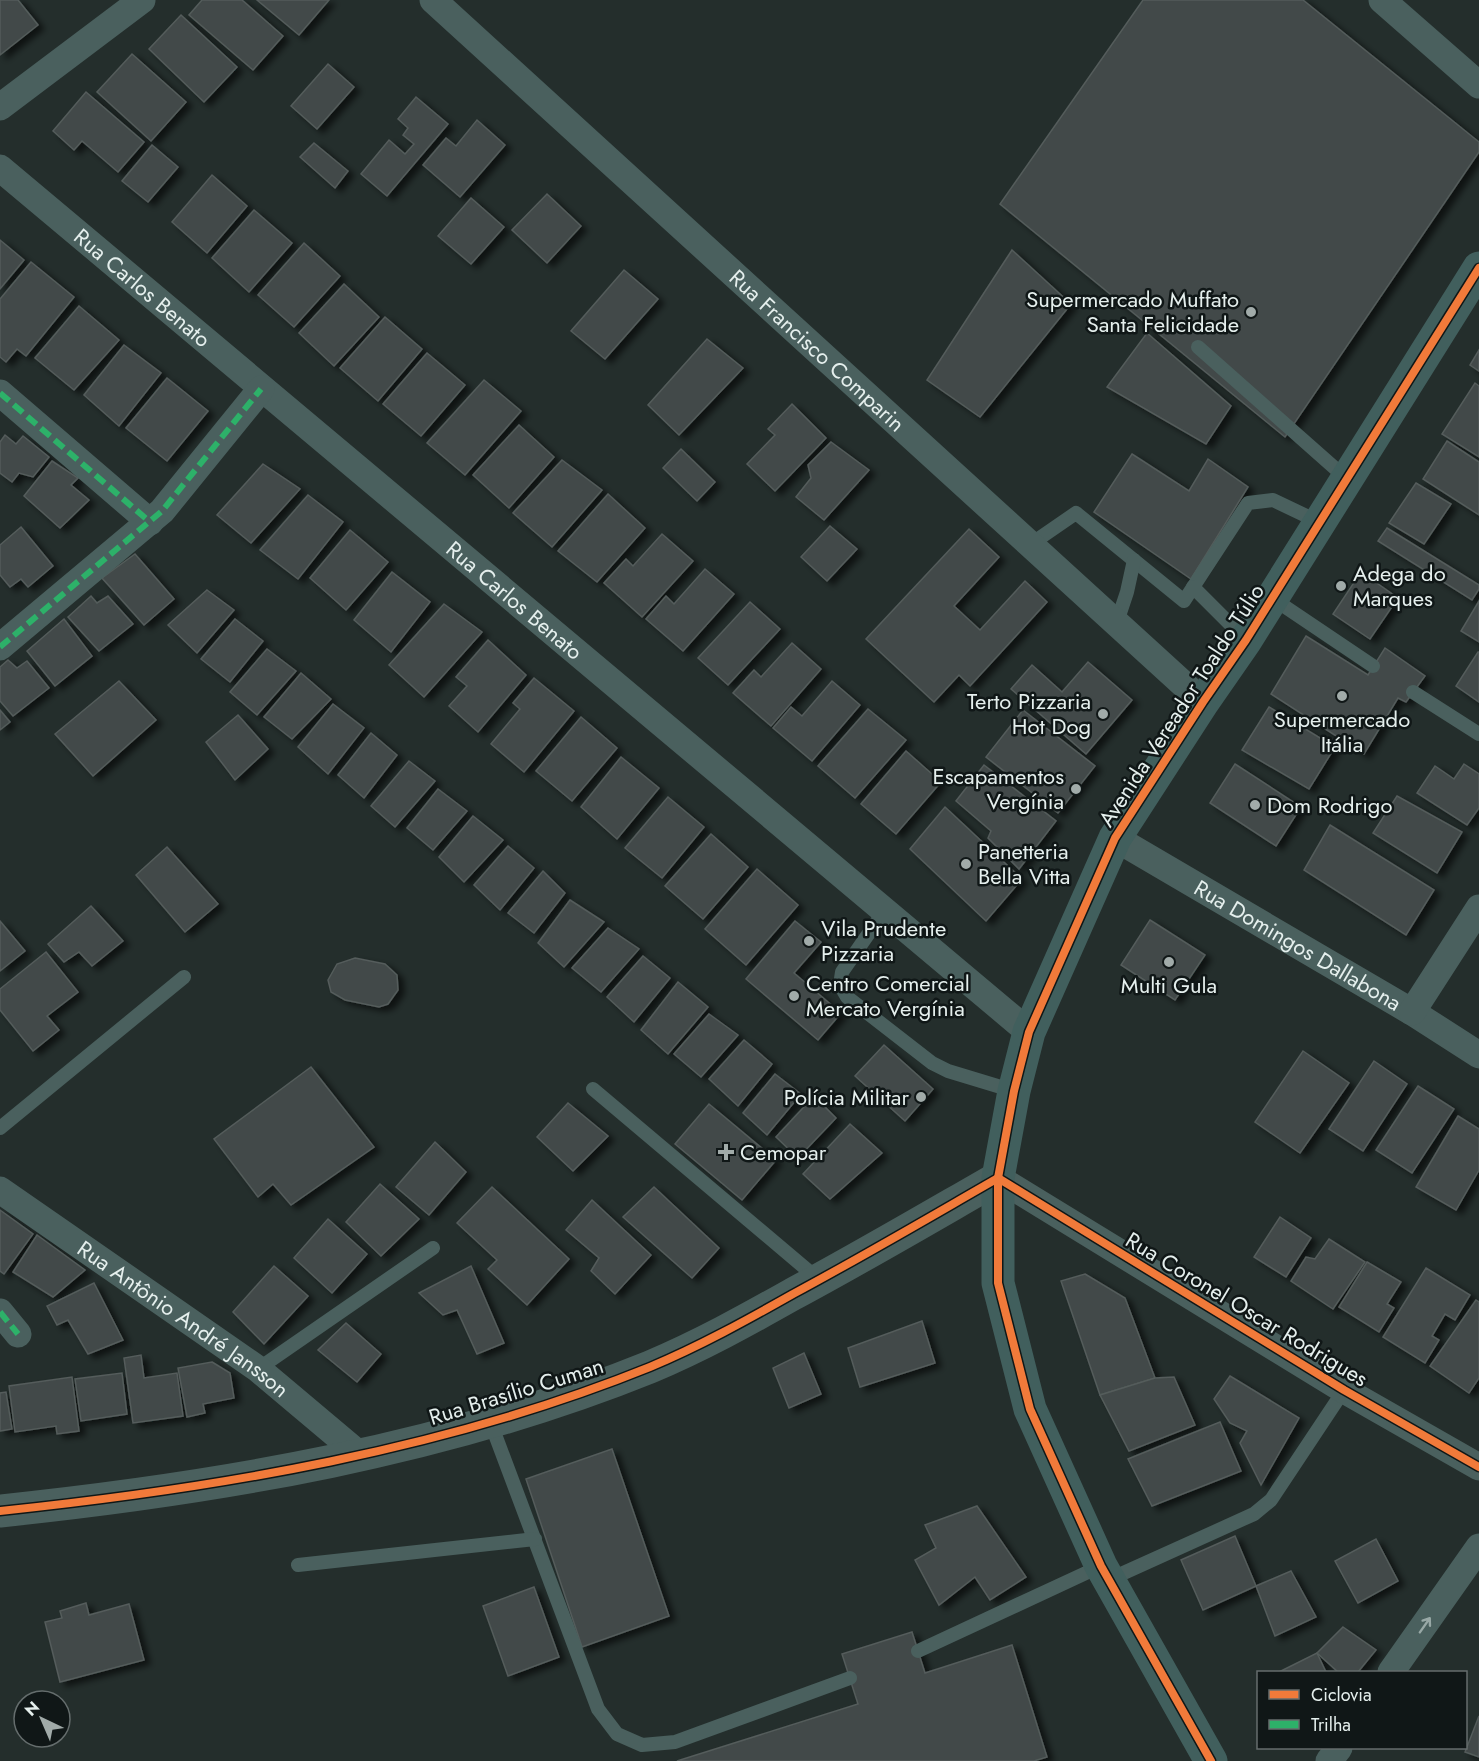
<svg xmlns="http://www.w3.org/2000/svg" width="1479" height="1761" font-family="Jost,sans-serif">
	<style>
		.building { fill: #424a49; stroke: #545c5b; stroke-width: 1.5; filter: url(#shadow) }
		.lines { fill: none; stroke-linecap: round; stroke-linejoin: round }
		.service { stroke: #4a605e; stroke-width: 14 }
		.minor { stroke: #4a605e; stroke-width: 27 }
		.tertiary { stroke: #4a605e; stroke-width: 33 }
		.secondary { stroke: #415f5d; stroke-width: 33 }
		.quiet { stroke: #2db169; stroke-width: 6; stroke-dasharray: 12 6; stroke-linecap: butt }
		.cycleway-casing { stroke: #101717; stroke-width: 11 }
		.cycleway { stroke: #f17a3a; stroke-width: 8 }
		.oneway { stroke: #98a8a6 }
		.poi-dot { fill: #a1aba9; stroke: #101717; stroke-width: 2 }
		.labels { text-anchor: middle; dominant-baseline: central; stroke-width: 5; stroke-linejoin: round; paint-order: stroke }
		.street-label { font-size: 22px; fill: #e5efed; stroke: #101717 }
		.poi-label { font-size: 22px; fill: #e5efed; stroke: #101717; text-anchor: start }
	</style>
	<defs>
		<filter id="shadow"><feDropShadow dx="6" dy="4" stdDeviation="3" flood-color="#0009"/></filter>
	</defs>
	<rect width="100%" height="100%" fill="#242e2c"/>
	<g class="building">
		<path d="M0 0H18L38 25 0 55Z"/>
		<path d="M202 0H242L283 36 253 70 189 15Z"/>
		<path d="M257 0H329L299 35Z"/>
		<path d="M1143 0H1303L1479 142V152L1285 437 1000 204Z"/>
		<path d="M181 15 237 67 204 102 149 49Z"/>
		<path d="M132 54 186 102 151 141 97 92Z"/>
		<path d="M328 64 354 87 317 129 291 106Z"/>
		<path d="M86 92 144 142 118 172 82 141 74 150 53 131Z"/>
		<path d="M416 97 448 124 387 196 361 174 389 140 405 154 414 144 403 135 408 128 398 119Z"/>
		<path d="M477 120 505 145 460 197 423 165 446 138 456 146Z"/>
		<path d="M314 143 348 171 335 188 300 157Z"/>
		<path d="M152 145 178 167 148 202 122 181Z"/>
		<path d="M212 175 247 206 207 253 172 222Z"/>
		<path d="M547 194 581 226 547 263 512 230Z"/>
		<path d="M471 198 504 227 471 264 438 236Z"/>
		<path d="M254 210 292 243 249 292 212 258Z"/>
		<path d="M0 240 24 260 0 289Z"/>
		<path d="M304 243 340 276 294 327 258 295Z"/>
		<path d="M1012 250 1071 304 980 417 927 380Z"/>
		<path d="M31 262 74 297 26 356 17 349 6 362 0 357V299Z"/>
		<path d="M624 270 658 299 605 359 571 331Z"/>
		<path d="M344 284 379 317 334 366 299 333Z"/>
		<path d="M79 306 119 340 74 390 35 358Z"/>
		<path d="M385 317 422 349 378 401 340 368Z"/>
		<path d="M1147 333 1231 406 1206 444 1107 387Z"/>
		<path d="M707 339 743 368 679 435 648 405Z"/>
		<path d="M124 345 161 373 119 426 84 395Z"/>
		<path d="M1479 350V371L1470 365Z"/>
		<path d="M427 353 465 385 421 436 383 404Z"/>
		<path d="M167 378 208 411 167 461 126 428Z"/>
		<path d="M484 380 521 411 465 475 427 443Z"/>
		<path d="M1475 383 1479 386V457L1442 434Z"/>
		<path d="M792 404 826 438 775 491 747 464 775 435 768 429Z"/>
		<path d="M519 425 554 457 509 508 473 475Z"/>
		<path d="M5 435 16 444 23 436 49 457 33 477 19 473 12 482 0 473V442Z"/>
		<path d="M1447 441 1479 462V515L1423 479Z"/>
		<path d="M831 442 869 470 824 520 796 497 811 478 808 465Z"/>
		<path d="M681 449 715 482 697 501 663 468Z"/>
		<path d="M1132 454 1189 491 1208 459 1248 487 1191 579 1094 512Z"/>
		<path d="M562 460 602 490 552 547 513 513Z"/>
		<path d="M52 461 78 478 71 485 89 500 60 528 24 496Z"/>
		<path d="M263 464 300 489 251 543 217 515Z"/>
		<path d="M1416 483 1451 504 1424 544 1389 523Z"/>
		<path d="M608 494 645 528 597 582 558 551Z"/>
		<path d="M308 495 343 522 298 579 260 550Z"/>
		<path d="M830 526 857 549 827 581 801 557Z"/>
		<path d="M21 527 53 566 28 587 21 579 10 587 0 575V545Z"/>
		<path d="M1387 528 1479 585V589L1472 600 1378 541Z"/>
		<path d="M969 529 999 557 954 606 980 630 1025 581 1047 602 970 686 959 675 934 702 866 639Z"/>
		<path d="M350 530 388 562 346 610 310 578Z"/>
		<path d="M662 534 693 561 642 617 604 583 626 559 633 566Z"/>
		<path d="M135 554 174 599 144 625 102 578Z"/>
		<path d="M705 569 734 594 683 651 646 619 666 596 674 604Z"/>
		<path d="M392 572 430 602 391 652 354 620Z"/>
		<path d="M1361 572 1398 598 1370 639 1333 614Z"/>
		<path d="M207 590 234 610 197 653 168 625Z"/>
		<path d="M91 596 97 603 108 596 133 624 99 651 68 617Z"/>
		<path d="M1479 601V642L1461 631Z"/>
		<path d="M750 602 780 629 728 685 698 658Z"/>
		<path d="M444 604 482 632 424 697 389 665Z"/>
		<path d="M64 619 92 656 55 686 27 651Z"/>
		<path d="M235 619 263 641 230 682 201 659Z"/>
		<path d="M1306 636 1368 675 1385 648 1425 676 1406 702 1398 698 1364 754 1271 694Z"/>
		<path d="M488 640 526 675 478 732 449 706 467 686 456 677Z"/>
		<path d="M792 643 821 669 771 726 733 693 754 670 761 677Z"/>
		<path d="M267 649 296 671 257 715 230 692Z"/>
		<path d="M1478 652H1479V702L1456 686Z"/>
		<path d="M8 660 17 668 27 661 49 688 13 716 0 701V667Z"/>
		<path d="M1088 662 1132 700 1086 754 1011 689 1032 665 1062 692Z"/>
		<path d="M301 673 331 699 292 739 264 717Z"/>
		<path d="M534 678 574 711 524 772 491 744 520 709 513 703Z"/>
		<path d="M119 681 156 720 93 776 55 734Z"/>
		<path d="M832 681 860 705 812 761 773 728 791 707 802 716Z"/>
		<path d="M333 704 364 728 328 774 298 747Z"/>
		<path d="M1269 707 1335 747 1309 789 1242 750Z"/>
		<path d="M868 709 906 740 855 798 818 766Z"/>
		<path d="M0 710 10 722 0 730Z"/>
		<path d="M1023 710 1095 766 1058 813 986 757Z"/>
		<path d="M238 715 268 749 235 780 206 742Z"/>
		<path d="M581 717 617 748 572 801 536 771Z"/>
		<path d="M371 733 397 755 364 798 338 775Z"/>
		<path d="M906 751 941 782 896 834 861 804Z"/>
		<path d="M621 757 659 788 617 839 581 807Z"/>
		<path d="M409 761 435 781 395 827 371 806Z"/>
		<path d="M1235 764 1301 807 1276 846 1210 803Z"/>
		<path d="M1464 764 1479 774V808L1467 825 1417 793 1435 766 1454 779Z"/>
		<path d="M984 765 1056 821 1019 869 988 838 991 831 956 801Z"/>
		<path d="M438 789 467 811 433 850 407 828Z"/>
		<path d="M1397 796 1462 832 1437 873 1373 833Z"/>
		<path d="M668 797 704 827 662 878 625 848Z"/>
		<path d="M945 807 1022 879 986 921 910 849Z"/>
		<path d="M473 816 503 840 464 882 439 857Z"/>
		<path d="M1330 825 1434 890 1406 935 1304 870Z"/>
		<path d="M711 834 748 867 703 919 665 886Z"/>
		<path d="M508 846 534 868 500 910 474 885Z"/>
		<path d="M167 847 218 904 185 932 136 875Z"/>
		<path d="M757 869 798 905 746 965 705 929Z"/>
		<path d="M543 871 565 893 534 933 508 913Z"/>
		<path d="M570 900 604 922 564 967 538 943Z"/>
		<path d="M91 906 123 941 92 966 79 952 64 962 48 944Z"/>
		<path d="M1150 920 1205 955 1175 1000 1121 965Z"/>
		<path d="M0 921 25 951 0 971Z"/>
		<path d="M795 921 821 942 794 973 841 1013 818 1040 746 979Z"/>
		<path d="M608 928 639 949 601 992 572 968Z"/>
		<path d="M46 952 78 992 47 1016 59 1030 33 1051 0 1010V989Z"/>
		<path d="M643 956 670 978 634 1022 607 997Z"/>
		<path d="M355 958 385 964 397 975 398 990 388 1004 379 1007 345 1000 331 992 328 980 337 964Z"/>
		<path d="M678 982 708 1007 668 1054 641 1030Z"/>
		<path d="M709 1014 738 1035 701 1077 674 1054Z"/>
		<path d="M744 1040 772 1064 738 1106 709 1079Z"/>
		<path d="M884 1045 933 1089 905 1121 855 1076Z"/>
		<path d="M1303 1051 1349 1083 1300 1153 1255 1122Z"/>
		<path d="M1374 1061 1407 1084 1363 1151 1329 1129Z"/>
		<path d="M311 1067 374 1147 291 1205 273 1184 258 1197 214 1139Z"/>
		<path d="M775 1074 801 1094 767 1135 743 1113Z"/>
		<path d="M1418 1086 1454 1109 1412 1173 1376 1150Z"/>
		<path d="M814 1096 836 1118 798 1158 776 1137Z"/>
		<path d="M568 1103 608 1136 573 1171 537 1137Z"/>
		<path d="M709 1104 776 1160 742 1200 675 1144Z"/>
		<path d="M1458 1116 1479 1129V1170L1456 1210 1416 1187Z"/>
		<path d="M850 1124 882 1153 830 1199 803 1174Z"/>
		<path d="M435 1142 466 1172 429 1215 396 1187Z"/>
		<path d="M380 1184 419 1219 381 1256 346 1222Z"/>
		<path d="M492 1187 569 1259 527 1305 488 1269 497 1260 457 1223Z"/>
		<path d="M654 1187 719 1248 692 1278 623 1217Z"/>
		<path d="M592 1200 651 1255 615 1294 591 1271 599 1258 566 1230Z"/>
		<path d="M0 1210 33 1234 4 1274 0 1271Z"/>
		<path d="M1280 1217 1311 1238 1286 1277 1254 1257Z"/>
		<path d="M328 1219 367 1254 332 1293 294 1258Z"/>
		<path d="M37 1235 85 1270 53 1297 13 1272Z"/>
		<path d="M1329 1239 1365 1262 1333 1309 1291 1281 1306 1257 1315 1259Z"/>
		<path d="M1367 1262 1401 1282 1387 1304 1394 1308 1379 1332 1339 1307Z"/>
		<path d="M274 1266 308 1296 264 1344 233 1312Z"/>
		<path d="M471 1266 504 1343 477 1354 457 1310 443 1315 419 1293Z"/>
		<path d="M1426 1268 1470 1295 1455 1320 1445 1314 1432 1336 1439 1340 1425 1363 1383 1337Z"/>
		<path d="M1085 1274 1125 1298 1155 1378 1100 1395 1061 1281Z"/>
		<path d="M94 1283 123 1340 88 1354 68 1320 57 1325 47 1306Z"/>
		<path d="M1476 1300 1479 1302V1378L1469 1393 1430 1366Z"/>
		<path d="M922 1321 935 1363 860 1387 848 1348Z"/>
		<path d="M346 1323 381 1354 357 1382 318 1350Z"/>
		<path d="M804 1353 821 1394 789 1408 773 1368Z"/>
		<path d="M141 1355 144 1378 177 1373 183 1416 133 1423 124 1358Z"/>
		<path d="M212 1362 230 1373 234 1398 203 1404 205 1413 187 1417 178 1368Z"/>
		<path d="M122 1373 127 1414 81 1421 75 1379Z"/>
		<path d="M1230 1376 1299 1418 1261 1485 1240 1443 1247 1431 1230 1423 1214 1399Z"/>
		<path d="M72 1377 79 1431 57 1434 56 1426 15 1432 9 1386Z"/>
		<path d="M1174 1377 1195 1425 1129 1451 1100 1395 1155 1378Z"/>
		<path d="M6 1392 12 1429 0 1431V1393Z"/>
		<path d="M1220 1422 1241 1471 1152 1506 1128 1459Z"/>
		<path d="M612 1449 669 1616 582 1647 526 1479Z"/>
		<path d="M977 1506 1026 1577 990 1600 975 1577 939 1605 915 1560 936 1548 925 1525Z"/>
		<path d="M1235 1536 1256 1586 1203 1610 1181 1560Z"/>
		<path d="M1376 1539 1398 1581 1358 1603 1335 1561Z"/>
		<path d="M1291 1571 1316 1617 1275 1636 1256 1586Z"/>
		<path d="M534 1587 559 1657 508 1676 483 1606Z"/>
		<path d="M86 1603 89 1615 129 1604 144 1660 60 1682 45 1622 62 1618 60 1611Z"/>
		<path d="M1343 1627 1376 1650 1358 1672H1338L1317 1653Z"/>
		<path d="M912 1632 925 1673 1012 1645 1047 1757 1034 1761H677L858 1704 842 1654Z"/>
		<path d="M1317 1653 1326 1672H1279Z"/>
		<path d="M1479 1716V1757L1465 1752Z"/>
	</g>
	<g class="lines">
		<g class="service">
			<path d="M1198 347 1346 478"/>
			<path d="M1031 544 1076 513 1184 601 1248 503 1273 500 1319 522"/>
			<path d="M1193 587 1246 640"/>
			<path d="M1272 598 1373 666"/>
			<path d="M1117 622 1127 592 1134 560"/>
			<path d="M1413 692 1479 734"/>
			<path d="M885 910 842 972 840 985 847 997 932 1063 948 1071 1014 1091"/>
			<path d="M593 1089 818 1279"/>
			<path d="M0 1128 184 977"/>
			<path d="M258 1369 433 1248"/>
			<path d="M490 1421 598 1709 617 1734 642 1745 675 1742 850 1678"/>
			<path d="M298 1565 535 1539"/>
			<path d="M1108 1580 1254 1514 1271 1500 1344 1390"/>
			<path d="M918 1651 1101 1566"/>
		</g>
		<g class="minor">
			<path id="s1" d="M433 0 1203 702"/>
			<path d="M1382 0 1479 85"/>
			<path d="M0 107 142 0"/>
			<path id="s2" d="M0 168 1029 1032"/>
			<path d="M0 393 150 522"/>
			<path d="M0 647 162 511 261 389"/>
			<path id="s3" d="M1115 838 1412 1012 1479 1055"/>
			<path d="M1412 1012 1479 908"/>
			<path d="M998 1178 1344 1390 1479 1467"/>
			<path id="s4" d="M0 1190 258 1369 359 1454"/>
			<path d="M0 1312 18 1334"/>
			<path d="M1391 1672 1479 1547"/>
			<path d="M1329 1761 1339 1748"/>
		</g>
		<path class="tertiary" d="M0 1511C219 1488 445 1450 650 1367 700 1346 747 1320 793 1294 862 1257 930 1217 998 1178"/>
		<path class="secondary" d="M1211 1761 1101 1566 1030 1409 998 1283V1178L1014 1091 1029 1032 1115 838 1203 702 1246 640 1479 268"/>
		<g class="quiet">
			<path d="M0 393 150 522"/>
			<path d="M0 647 162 511 261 389"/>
			<path d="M0 1312 18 1334"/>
		</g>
		<g class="cycleway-casing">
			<g id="cycleway">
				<path d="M998 1178 1344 1390 1479 1467"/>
				<path d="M0 1511C219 1488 445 1450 650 1367 700 1346 747 1320 793 1294 862 1257 930 1217 998 1178"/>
				<path d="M1211 1761 1101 1566 1030 1409 998 1283V1178L1014 1091 1029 1032 1115 838 1203 702 1246 640 1479 268"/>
			</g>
		</g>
		<use href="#cycleway" class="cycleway"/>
	</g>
	<defs><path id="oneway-shaft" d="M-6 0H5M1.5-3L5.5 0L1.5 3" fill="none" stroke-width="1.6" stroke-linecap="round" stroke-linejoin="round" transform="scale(1.5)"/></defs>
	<use class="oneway" href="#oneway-shaft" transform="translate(1425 1625) rotate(-55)"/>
	<g class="poi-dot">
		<circle cx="1251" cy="312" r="6"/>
		<circle cx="1341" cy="586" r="6"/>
		<circle cx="1342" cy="696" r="6"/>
		<circle cx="1103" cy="714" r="6"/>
		<circle cx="1076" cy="789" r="6"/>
		<circle cx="1255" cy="805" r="6"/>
		<circle cx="966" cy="864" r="6"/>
		<circle cx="809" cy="941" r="6"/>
		<circle cx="1169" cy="962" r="6"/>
		<circle cx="794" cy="996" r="6"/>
		<circle cx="921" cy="1097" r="6"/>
		<path d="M723 1143h6v6h6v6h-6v6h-6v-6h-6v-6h6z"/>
	</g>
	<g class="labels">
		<g class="street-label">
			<text stroke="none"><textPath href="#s2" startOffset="186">Rua Carlos Benato</textPath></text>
			<text stroke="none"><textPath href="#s1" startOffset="520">Rua Francisco Comparin</textPath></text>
			<text stroke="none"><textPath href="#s2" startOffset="672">Rua Carlos Benato</textPath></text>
			<text transform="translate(1181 705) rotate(-57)">Avenida Vereador Toaldo Túlio</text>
			<text stroke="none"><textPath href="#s3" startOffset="212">Rua Domingos Dallabona</textPath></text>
			<text transform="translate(1247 1309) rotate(31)">Rua Coronel Oscar Rodrigues</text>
			<text stroke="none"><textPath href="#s4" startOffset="224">Rua Antônio André Jansson</textPath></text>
			<text transform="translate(516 1391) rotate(-17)">Rua Brasílio Cuman</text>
		</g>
		<g class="poi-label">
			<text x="1239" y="299" text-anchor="end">Supermercado Muffato<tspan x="1239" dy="25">Santa Felicidade</tspan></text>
			<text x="1353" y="573">Adega do<tspan x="1353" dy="25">Marques</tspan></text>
			<text x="1091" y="701" text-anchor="end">Terto Pizzaria<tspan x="1091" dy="25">Hot Dog</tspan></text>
			<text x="1342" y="719" text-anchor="middle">Supermercado<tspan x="1342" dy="25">Itália</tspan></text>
			<text x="1064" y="776" text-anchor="end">Escapamentos<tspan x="1064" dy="25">Vergínia</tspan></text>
			<text x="1267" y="805">Dom Rodrigo</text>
			<text x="978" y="851">Panetteria<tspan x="978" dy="25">Bella Vitta</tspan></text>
			<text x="821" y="928">Vila Prudente<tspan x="821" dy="25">Pizzaria</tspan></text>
			<text x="806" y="983">Centro Comercial<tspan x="806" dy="25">Mercato Vergínia</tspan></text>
			<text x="1169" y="985" text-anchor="middle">Multi Gula</text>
			<text x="909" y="1097" text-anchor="end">Polícia Militar</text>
			<text x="740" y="1152">Cemopar</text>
		</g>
	</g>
	<rect x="1257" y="1671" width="210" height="78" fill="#101717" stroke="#656d6d" stroke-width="1.5"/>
	<rect x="1269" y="1690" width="30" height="9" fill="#f17a3a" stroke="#656d6d" stroke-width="1.5"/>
	<text x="1311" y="1701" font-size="18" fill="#e5efed">Ciclovia</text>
	<rect x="1269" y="1720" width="30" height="9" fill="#2db169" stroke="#656d6d" stroke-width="1.5"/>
	<text x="1311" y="1731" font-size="18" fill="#e5efed">Trilha</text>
	<g transform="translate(42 1719) rotate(316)"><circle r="28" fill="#101717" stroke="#656d6d" stroke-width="1.5"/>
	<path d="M0-4.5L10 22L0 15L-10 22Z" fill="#a1aba9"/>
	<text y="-9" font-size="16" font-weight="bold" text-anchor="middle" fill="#e5efed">N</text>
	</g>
</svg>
